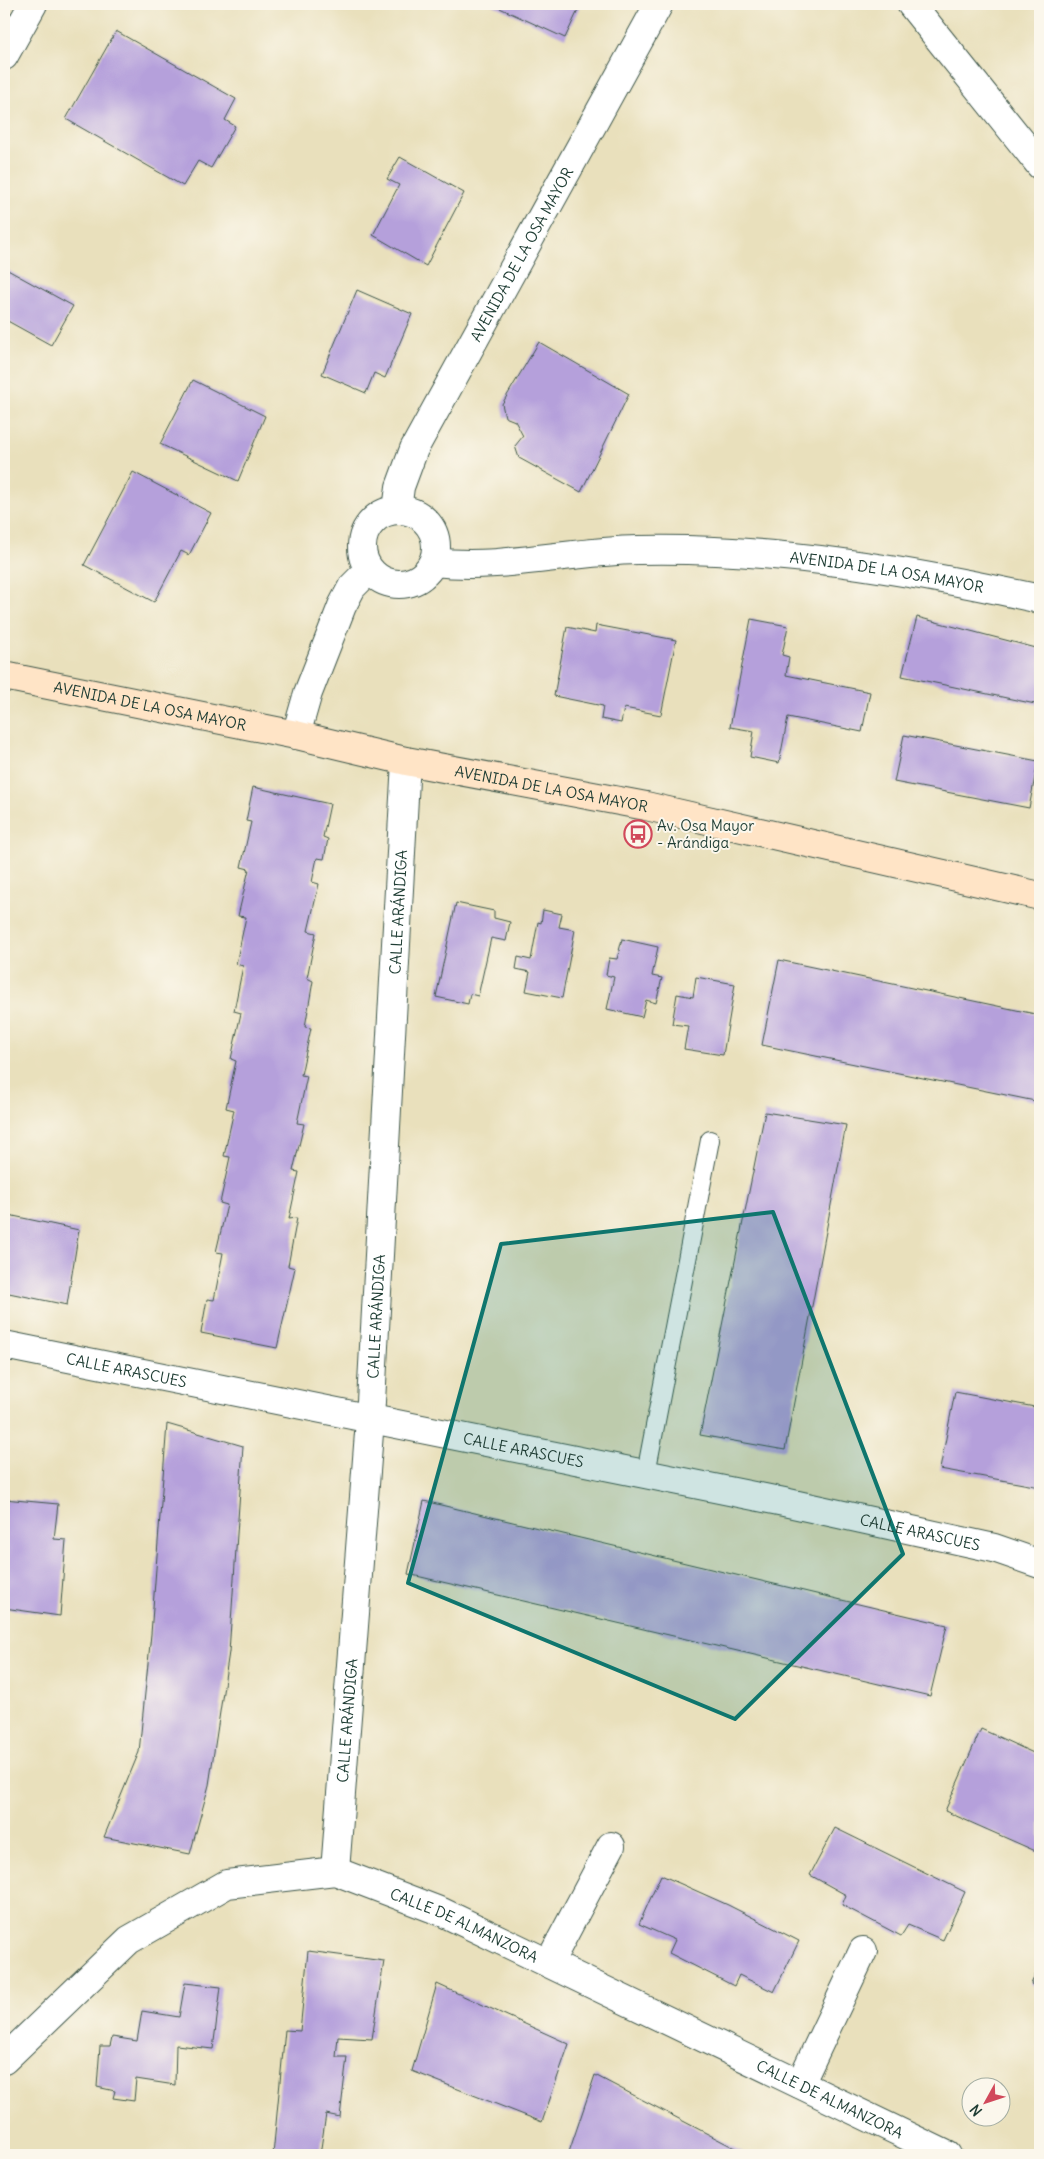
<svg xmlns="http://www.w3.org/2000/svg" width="1044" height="2159" font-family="Delius,sans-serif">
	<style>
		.building { fill: #b5a0db }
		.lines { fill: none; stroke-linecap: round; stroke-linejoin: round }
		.lane-casing { stroke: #3d5548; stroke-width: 20 }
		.street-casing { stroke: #3d5548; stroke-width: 30 }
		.secondary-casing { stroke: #3d5548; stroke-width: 30 }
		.lane { stroke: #fff; stroke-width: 18 }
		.street { stroke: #fff; stroke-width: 28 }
		.secondary { stroke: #ffe4c6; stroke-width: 28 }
		.marked { fill: #0f766e; fill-opacity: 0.2; stroke: #0f766e; stroke-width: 4; stroke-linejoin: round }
		.labels { text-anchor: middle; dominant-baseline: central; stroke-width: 4; stroke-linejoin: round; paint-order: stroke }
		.street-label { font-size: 15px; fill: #1f3d34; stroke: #fbf7ec }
		.poi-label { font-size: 15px; fill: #1f3d34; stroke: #fbf7ec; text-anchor: start }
	</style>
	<rect width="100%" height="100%" fill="#fbf7ec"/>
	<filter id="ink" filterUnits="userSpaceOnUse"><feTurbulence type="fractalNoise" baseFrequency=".02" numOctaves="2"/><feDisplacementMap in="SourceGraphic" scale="10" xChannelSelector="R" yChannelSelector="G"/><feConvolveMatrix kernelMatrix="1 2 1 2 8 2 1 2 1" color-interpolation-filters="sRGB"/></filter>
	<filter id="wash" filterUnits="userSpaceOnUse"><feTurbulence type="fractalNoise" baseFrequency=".0096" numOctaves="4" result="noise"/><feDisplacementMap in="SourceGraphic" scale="20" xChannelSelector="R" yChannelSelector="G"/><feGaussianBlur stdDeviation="1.12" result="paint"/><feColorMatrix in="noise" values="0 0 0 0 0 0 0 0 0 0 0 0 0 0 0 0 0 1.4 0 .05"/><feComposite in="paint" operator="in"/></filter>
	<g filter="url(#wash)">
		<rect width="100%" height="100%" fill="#e9e0bc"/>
		<g id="blocks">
			<g class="building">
				<path d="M491 4H581L565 38Z"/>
				<path d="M116 31 236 99 225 120 235 126 211 168 198 161 183 186 66 119Z"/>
				<path d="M400 157 464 193 426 266 373 235 399 185 387 179Z"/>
				<path d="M4 268 73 306 51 345 4 319Z"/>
				<path d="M357 290 412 314 385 378 374 373 366 393 322 374Z"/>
				<path d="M539 342 629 394 581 492 519 458 515 446 523 436 515 421 505 417 502 404Z"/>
				<path d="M193 380 265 416 238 481 160 444Z"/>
				<path d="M133 472 211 513 189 555 181 551 154 602 84 565Z"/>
				<path d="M917 617 1040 649V705L902 676Z"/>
				<path d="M751 619 788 626 782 655 789 657 786 675 870 692 862 732 788 717 779 763 750 757 754 731 730 727Z"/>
				<path d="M596 625 676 640 661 715 624 708 621 723 601 719 603 706 554 696 567 627 595 633Z"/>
				<path d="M904 735 1038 761 1029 808 894 782Z"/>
				<path d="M253 787 330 804 323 837 328 839 324 859 317 858 312 882 319 884 308 931 316 933 307 978 313 981 305 1027 311 1028 301 1075 307 1076 297 1123 304 1124 293 1171 299 1172 289 1219 297 1218 288 1266 295 1268 277 1348 201 1333 207 1299 214 1300 223 1253 216 1252 227 1205 220 1203 230 1157 224 1156 234 1110 226 1108 236 1061 231 1059 241 1013 234 1011 243 966 236 964 246 917 238 916 249 869 241 867 251 822 246 821Z"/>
				<path d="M456 903 494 911V918L510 922 506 941 491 938 478 996 470 994 468 1004 436 997Z"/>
				<path d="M543 910 562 914 559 927 575 930 562 998 526 991 530 972 516 969 518 957 531 960 538 922 541 923Z"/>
				<path d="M622 939 658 947 652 976 662 978 656 1003 646 1000 642 1017 607 1009 614 977 606 975 609 958 617 959Z"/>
				<path d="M779 960 1040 1015V1102L762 1045Z"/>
				<path d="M696 977 735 984 723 1055 684 1049 688 1026 672 1024 677 994 693 997Z"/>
				<path d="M765 1112 846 1125 785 1450 700 1435Z"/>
				<path d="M4 1214 79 1230 67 1305 4 1292Z"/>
				<path d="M955 1392 1040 1408V1487L940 1469Z"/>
				<path d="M167 1424 243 1446 229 1652 209 1785 190 1854 104 1837 139 1752 151 1634Z"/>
				<path d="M4 1499 58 1504 54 1539 66 1540 60 1616 4 1608Z"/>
				<path d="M424 1501 947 1625 930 1696 408 1574Z"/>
				<path d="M981 1729 1040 1756V1853L945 1811Z"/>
				<path d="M835 1828 965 1892 943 1940 908 1925 901 1936 842 1905 846 1895 810 1875Z"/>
				<path d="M661 1875 728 1905 799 1941 774 1992 739 1975 734 1986 669 1953 675 1940 639 1924Z"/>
				<path d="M308 1951 384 1961 372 2039 338 2037 336 2057H347L340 2117 326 2114 320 2155H273L285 2030 300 2031Z"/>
				<path d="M1040 1965V1989L1031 1984Z"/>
				<path d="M185 1983 221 1987 213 2049 176 2045 175 2085 136 2079 134 2101 113 2098 115 2091 97 2087 100 2046H110L112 2037 137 2041 142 2011 179 2017Z"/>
				<path d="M437 1984 569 2044 542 2122 412 2071Z"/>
				<path d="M595 2075 748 2155H568Z"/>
			</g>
		</g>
	</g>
	<g filter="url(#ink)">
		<use href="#blocks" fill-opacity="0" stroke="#3d5548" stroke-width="1"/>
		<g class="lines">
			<g class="lane-casing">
				<path id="lane" d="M646 1473 710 1140"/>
			</g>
			<g class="street-casing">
				<g id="street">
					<path d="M911 4 1040 165"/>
					<path d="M4 56 33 4"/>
					<circle cx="399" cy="547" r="37"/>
					<path id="s1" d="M397 510 400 487 414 449 659 4"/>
					<path id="s2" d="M434 562C502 570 570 551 638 550 775 547 907 570 1040 599"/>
					<path d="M296 735 308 693 342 606 352 587 369 570"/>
					<path id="s3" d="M4 1345 784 1502 994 1548 1040 1564"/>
					<path id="s4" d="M335 1871 370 1420 406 761"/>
					<path d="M549 1963 611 1846"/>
					<path id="s5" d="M4 2060 129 1940 227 1884 335 1871 442 1912 947 2155"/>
					<path d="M800 2084 863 1951"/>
				</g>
			</g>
			<g class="secondary-casing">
				<g id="secondary">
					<path id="s6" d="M4 676 296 735 406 761 646 806 1040 896"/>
				</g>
			</g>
			<use href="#lane" class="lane"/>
			<use href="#street" class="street"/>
			<use href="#secondary" class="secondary"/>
		</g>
	</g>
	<path class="marked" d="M773 1212 903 1554 735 1719 408 1583 501 1244Z"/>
	<defs>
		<g id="bus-ring" transform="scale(1.4375)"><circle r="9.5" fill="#fbf7ec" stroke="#d1495b" stroke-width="1.5"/><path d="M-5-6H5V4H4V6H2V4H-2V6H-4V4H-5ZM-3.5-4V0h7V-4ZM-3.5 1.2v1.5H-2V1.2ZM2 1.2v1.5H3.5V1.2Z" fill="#d1495b"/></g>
	</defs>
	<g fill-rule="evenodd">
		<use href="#bus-ring" x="638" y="834"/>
	</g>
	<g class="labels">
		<g class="street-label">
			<text stroke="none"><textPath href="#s1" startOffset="286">AVENIDA DE LA OSA MAYOR</textPath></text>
			<text stroke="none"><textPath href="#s2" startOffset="455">AVENIDA DE LA OSA MAYOR</textPath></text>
			<text stroke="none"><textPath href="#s6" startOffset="149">AVENIDA DE LA OSA MAYOR</textPath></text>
			<text stroke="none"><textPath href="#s6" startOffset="559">AVENIDA DE LA OSA MAYOR</textPath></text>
			<text stroke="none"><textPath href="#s4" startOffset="961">CALLE ARÁNDIGA</textPath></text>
			<text stroke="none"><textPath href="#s4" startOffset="556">CALLE ARÁNDIGA</textPath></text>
			<text stroke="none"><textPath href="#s3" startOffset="125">CALLE ARASCUES</textPath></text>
			<text stroke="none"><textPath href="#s3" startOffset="530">CALLE ARASCUES</textPath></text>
			<text stroke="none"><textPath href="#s3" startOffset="935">CALLE ARASCUES</textPath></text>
			<text stroke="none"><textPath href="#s4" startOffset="151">CALLE ARÁNDIGA</textPath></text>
			<text stroke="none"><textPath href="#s5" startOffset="535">CALLE DE ALMANZORA</textPath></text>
			<text stroke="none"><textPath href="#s5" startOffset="940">CALLE DE ALMANZORA</textPath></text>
		</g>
		<g class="poi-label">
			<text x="657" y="825">Av. Osa Mayor<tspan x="657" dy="17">- Arándiga</tspan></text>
		</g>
	</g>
	<rect width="1044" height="2159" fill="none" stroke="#fbf7ec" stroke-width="20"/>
	<g transform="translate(986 2102) rotate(230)"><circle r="24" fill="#fbf7ec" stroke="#a3ada2"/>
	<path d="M0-4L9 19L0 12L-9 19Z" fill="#d1495b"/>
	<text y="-8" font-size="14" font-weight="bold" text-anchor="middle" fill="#1f3d34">N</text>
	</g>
</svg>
